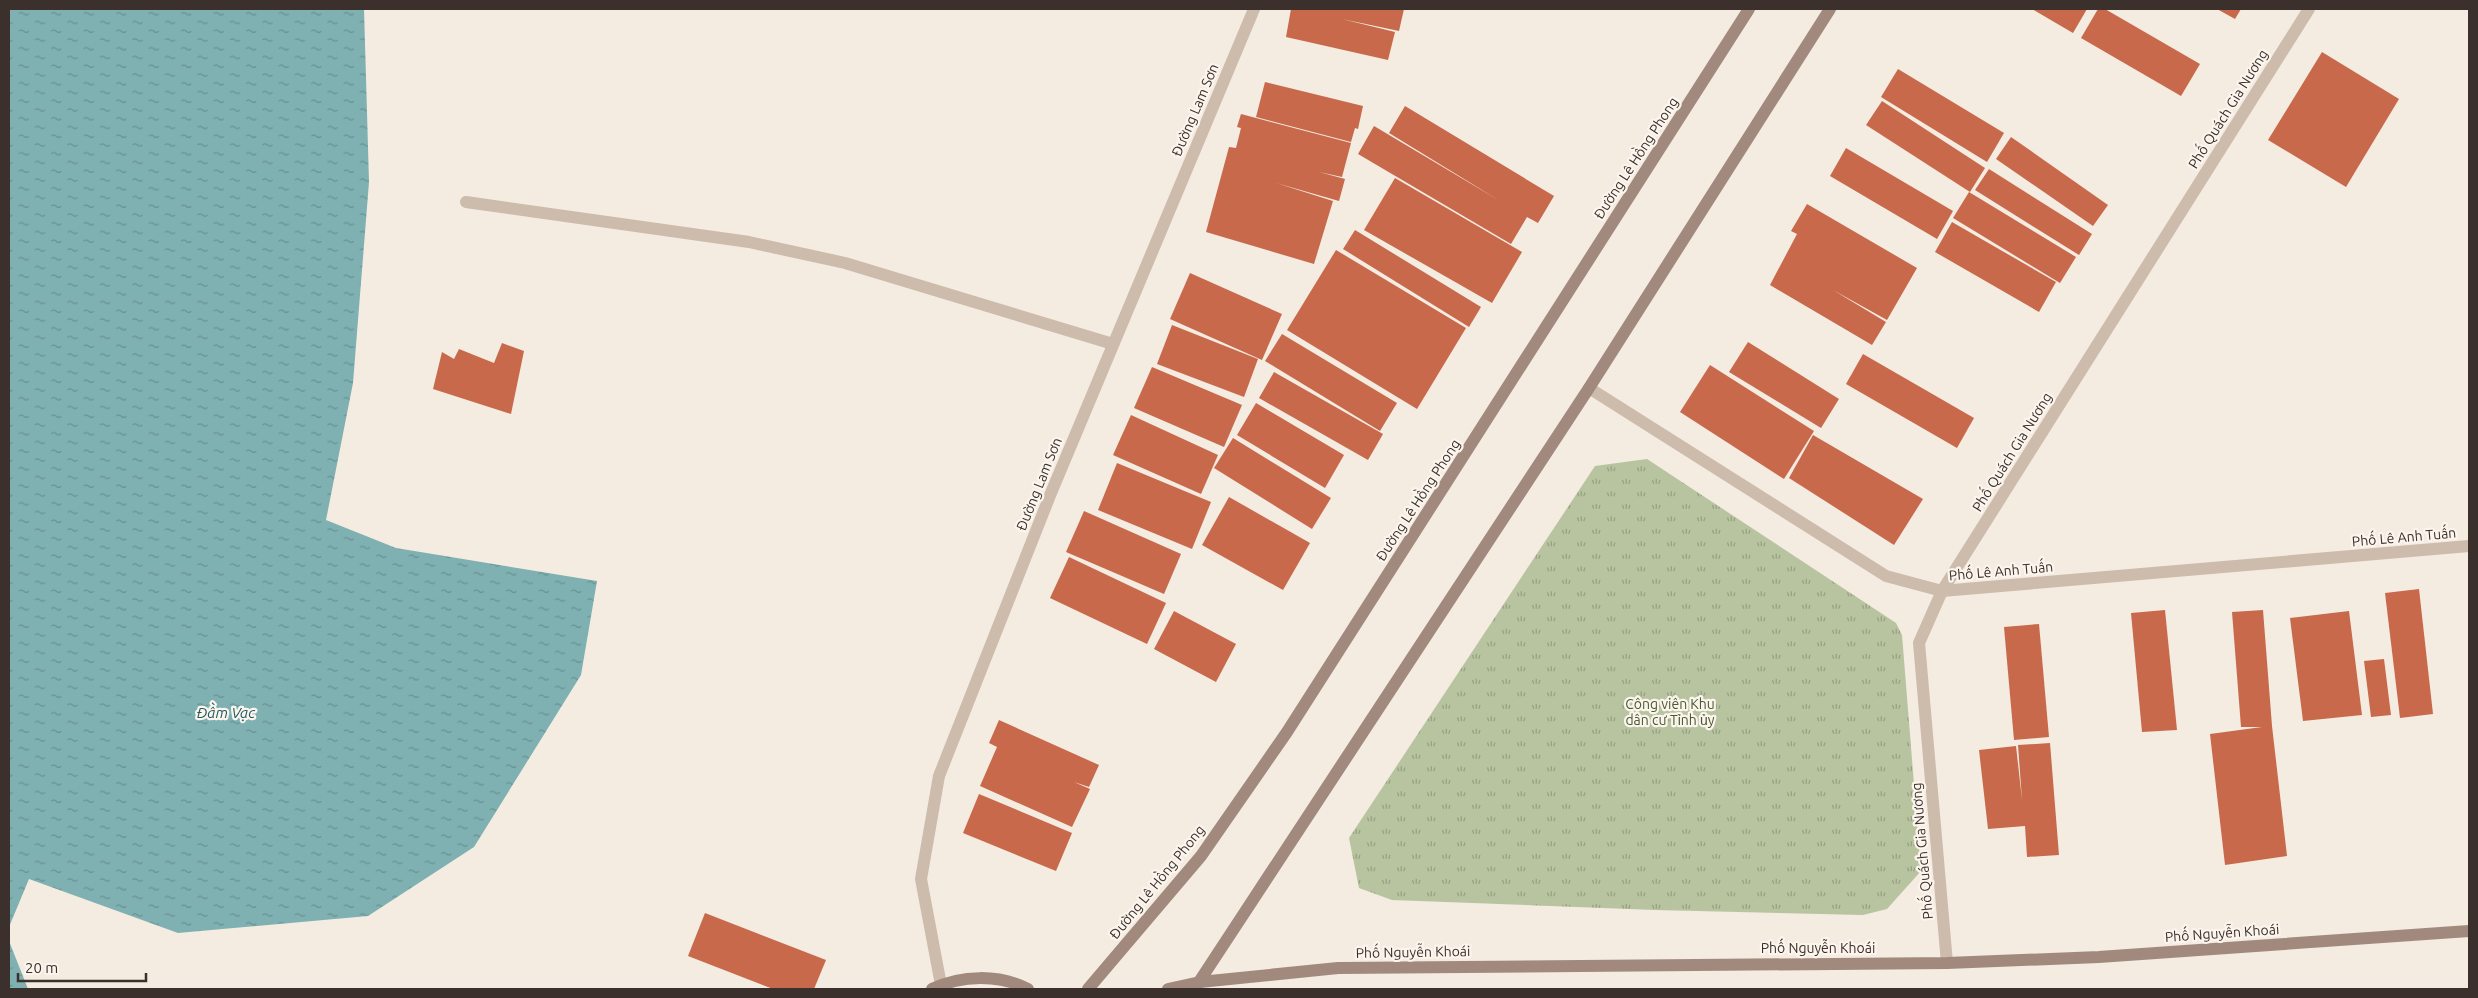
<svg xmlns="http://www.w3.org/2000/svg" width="2478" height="998" font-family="Ubuntu,sans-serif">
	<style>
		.park { fill: url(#park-tufts) }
		.water { fill: url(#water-ripples) }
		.building { fill: #c8694b }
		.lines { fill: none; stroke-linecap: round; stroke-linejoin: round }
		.street { stroke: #cdbbac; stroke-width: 12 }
		.secondary { stroke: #a18a7d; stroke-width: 12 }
		.labels { text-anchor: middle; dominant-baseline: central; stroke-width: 4.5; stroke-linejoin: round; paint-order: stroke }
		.street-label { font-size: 14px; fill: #3b302b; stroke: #fbf5ee }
		.park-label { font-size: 14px; fill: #4a5a2e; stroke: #fbf5ee }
		.water-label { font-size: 15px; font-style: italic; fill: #1f5a5e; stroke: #fbf5ee }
	</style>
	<defs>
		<pattern id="park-tufts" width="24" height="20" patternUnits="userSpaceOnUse" patternTransform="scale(1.25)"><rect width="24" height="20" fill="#b8c4a0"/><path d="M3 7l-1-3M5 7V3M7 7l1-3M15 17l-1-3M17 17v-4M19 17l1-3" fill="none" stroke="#97a083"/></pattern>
		<pattern id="water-ripples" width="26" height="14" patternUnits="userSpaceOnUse" patternTransform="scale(1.25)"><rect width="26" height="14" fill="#7fb0b2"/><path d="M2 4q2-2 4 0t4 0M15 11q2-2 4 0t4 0" fill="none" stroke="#699091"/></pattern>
	</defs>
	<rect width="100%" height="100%" fill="#f4ebe1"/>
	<path class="park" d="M1647 459 1896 623 1902 635 1921 871 1887 909 1863 915 1655 910 1392 900 1359 888 1349 838 1595 466Z"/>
	<g class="water">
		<path d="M9 9H364L369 182 353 383 326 520 396 548 597 581 581 675 474 847 368 916 178 933 29 879 9 927Z"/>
		<path d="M9 941 28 989H9Z"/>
	</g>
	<g class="building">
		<path d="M1291 9H1404L1399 31 1342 19 1395 32 1388 60 1286 37Z"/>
		<path d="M2032 9H2087L2073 33Z"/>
		<path d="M2098 9H2105L2200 64 2181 96 2081 38Z"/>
		<path d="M2217 9H2241L2235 19Z"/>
		<path d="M2322 52 2399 99 2346 187 2268 140Z"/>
		<path d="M1898 69 2004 133 1987 162 1881 97Z"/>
		<path d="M1265 82 1363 106 1358 129 1355 128 1351 142 1256 117Z"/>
		<path d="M1882 101 1985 168 1970 192 1866 125Z"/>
		<path d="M1405 106 1554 196 1538 223 1527 217 1511 244 1358 154 1374 126 1500 201 1389 133Z"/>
		<path d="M1241 114 1351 143 1342 177 1319 172 1345 179 1339 201 1276 183 1333 201 1314 264 1206 232 1229 147 1236 148 1241 128 1237 127Z"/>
		<path d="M2011 137 2108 205 2093 226 1996 159Z"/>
		<path d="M1846 148 1953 211 1937 239 1830 176Z"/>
		<path d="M1989 169 2092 234 2079 255 1975 190Z"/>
		<path d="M1395 178 1522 252 1492 303 1364 230Z"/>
		<path d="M1969 192 2076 257 2060 283 1953 218Z"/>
		<path d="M1807 204 1917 268 1887 320 1833 290 1886 322 1872 345 1770 285 1797 234 1791 231Z"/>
		<path d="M1952 222 2056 282 2039 312 1935 252Z"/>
		<path d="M1355 230 1481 307 1469 327 1343 249Z"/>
		<path d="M1336 250 1466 328 1417 409 1287 330Z"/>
		<path d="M1190 273 1282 314 1262 360 1170 319Z"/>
		<path d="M1172 325 1258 359 1244 397 1157 364Z"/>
		<path d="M1282 334 1397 403 1380 431 1265 361Z"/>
		<path d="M1748 342 1839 399 1821 428 1729 372Z"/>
		<path d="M502 343 524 351 511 414 433 389 442 352 454 359 459 349 494 363Z"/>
		<path d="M1863 354 1974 418 1957 448 1846 384Z"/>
		<path d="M1710 365 1814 431 1784 479 1680 412Z"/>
		<path d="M1152 367 1242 405 1224 447 1134 408Z"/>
		<path d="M1274 372 1383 434 1368 460 1259 398Z"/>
		<path d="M1256 403 1344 455 1325 488 1237 435Z"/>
		<path d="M1131 415 1218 455 1201 494 1113 455Z"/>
		<path d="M1813 435 1923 499 1894 545 1789 478Z"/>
		<path d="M1233 438 1331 498 1312 529 1214 468Z"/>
		<path d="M1117 463 1211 502 1192 549 1098 510Z"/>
		<path d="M1229 497 1310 543 1283 590 1202 545Z"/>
		<path d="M1084 511 1181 554 1164 594 1066 552Z"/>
		<path d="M1069 557 1166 603 1147 644 1050 598Z"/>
		<path d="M2419 589 2433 714 2400 718 2385 593Z"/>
		<path d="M2165 610 2177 730 2142 732 2131 613Z"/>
		<path d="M2263 610 2272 726 2287 856 2225 865 2210 734 2262 727H2241L2232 612Z"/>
		<path d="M1174 611 1236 644 1216 682 1154 649Z"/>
		<path d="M2349 611 2362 715 2303 721 2290 618Z"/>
		<path d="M2039 624 2049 737 2014 740 2004 627Z"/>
		<path d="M2384 659 2391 715 2371 717 2364 661Z"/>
		<path d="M999 720 1099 765 1089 787 1074 782 1090 789 1072 827 980 786 997 747 989 743Z"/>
		<path d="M2050 743 2059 855 2027 857 2025 826 1988 829 1979 750 2016 746 2022 800 2018 745Z"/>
		<path d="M979 794 1072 833 1056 871 963 833Z"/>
		<path d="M705 913 826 960 814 989H773L688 956Z"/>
	</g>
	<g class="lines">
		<g class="street">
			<path d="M466 202 749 242 845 263 1113 344"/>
			<path d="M1589 388 1886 576 1942 591 2469 546"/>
			<path d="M1947 963 1919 643 1942 591 2309 9"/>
			<path d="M941 985 921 879 939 776 1051 493 1254 9"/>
		</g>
		<g class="secondary">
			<path d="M1197 985 1589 388 1830 9"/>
			<path d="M932 989C961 975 999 974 1028 989"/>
			<path d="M1088 989 1201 856 1287 732 1749 9"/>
			<path d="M1168 989 1200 982 1338 968 1947 963 2099 957 2469 931"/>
		</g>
	</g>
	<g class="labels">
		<g class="street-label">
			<text transform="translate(2228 109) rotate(-58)">Phố Quách Gia Nương</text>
			<text transform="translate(1195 110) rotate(-67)">Đường Lam Sơn</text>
			<text transform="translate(1636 158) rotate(-57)">Đường Lê Hồng Phong</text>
			<text transform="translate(2012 452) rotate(-58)">Phố Quách Gia Nương</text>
			<text transform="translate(1039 484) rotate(-68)">Đường Lam Sơn</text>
			<text transform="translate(1418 500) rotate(-57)">Đường Lê Hồng Phong</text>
			<text transform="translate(2404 537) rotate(-5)">Phố Lê Anh Tuấn</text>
			<text transform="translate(2001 571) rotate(-5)">Phố Lê Anh Tuấn</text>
			<text transform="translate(1922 851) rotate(-95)">Phố Quách Gia Nương</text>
			<text transform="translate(1157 882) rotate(-51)">Đường Lê Hồng Phong</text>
			<text transform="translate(2222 933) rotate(-4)">Phố Nguyễn Khoái</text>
			<text x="1818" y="948">Phố Nguyễn Khoái</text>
			<text transform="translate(1413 952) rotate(-1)">Phố Nguyễn Khoái</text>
		</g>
		<g class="park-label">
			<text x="1670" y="704">Công viên Khu<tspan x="1670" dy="16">dân cư Tỉnh ủy</tspan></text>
		</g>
		<g class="water-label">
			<text x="226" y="712">Đầm Vạc</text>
		</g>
	</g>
	<rect width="2478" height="998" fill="none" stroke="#3b302b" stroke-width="20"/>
	<path d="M18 973v8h128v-8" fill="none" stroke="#3b302b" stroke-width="2.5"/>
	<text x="25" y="973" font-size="15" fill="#3b302b" stroke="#fbf5ee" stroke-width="4" paint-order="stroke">20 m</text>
</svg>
